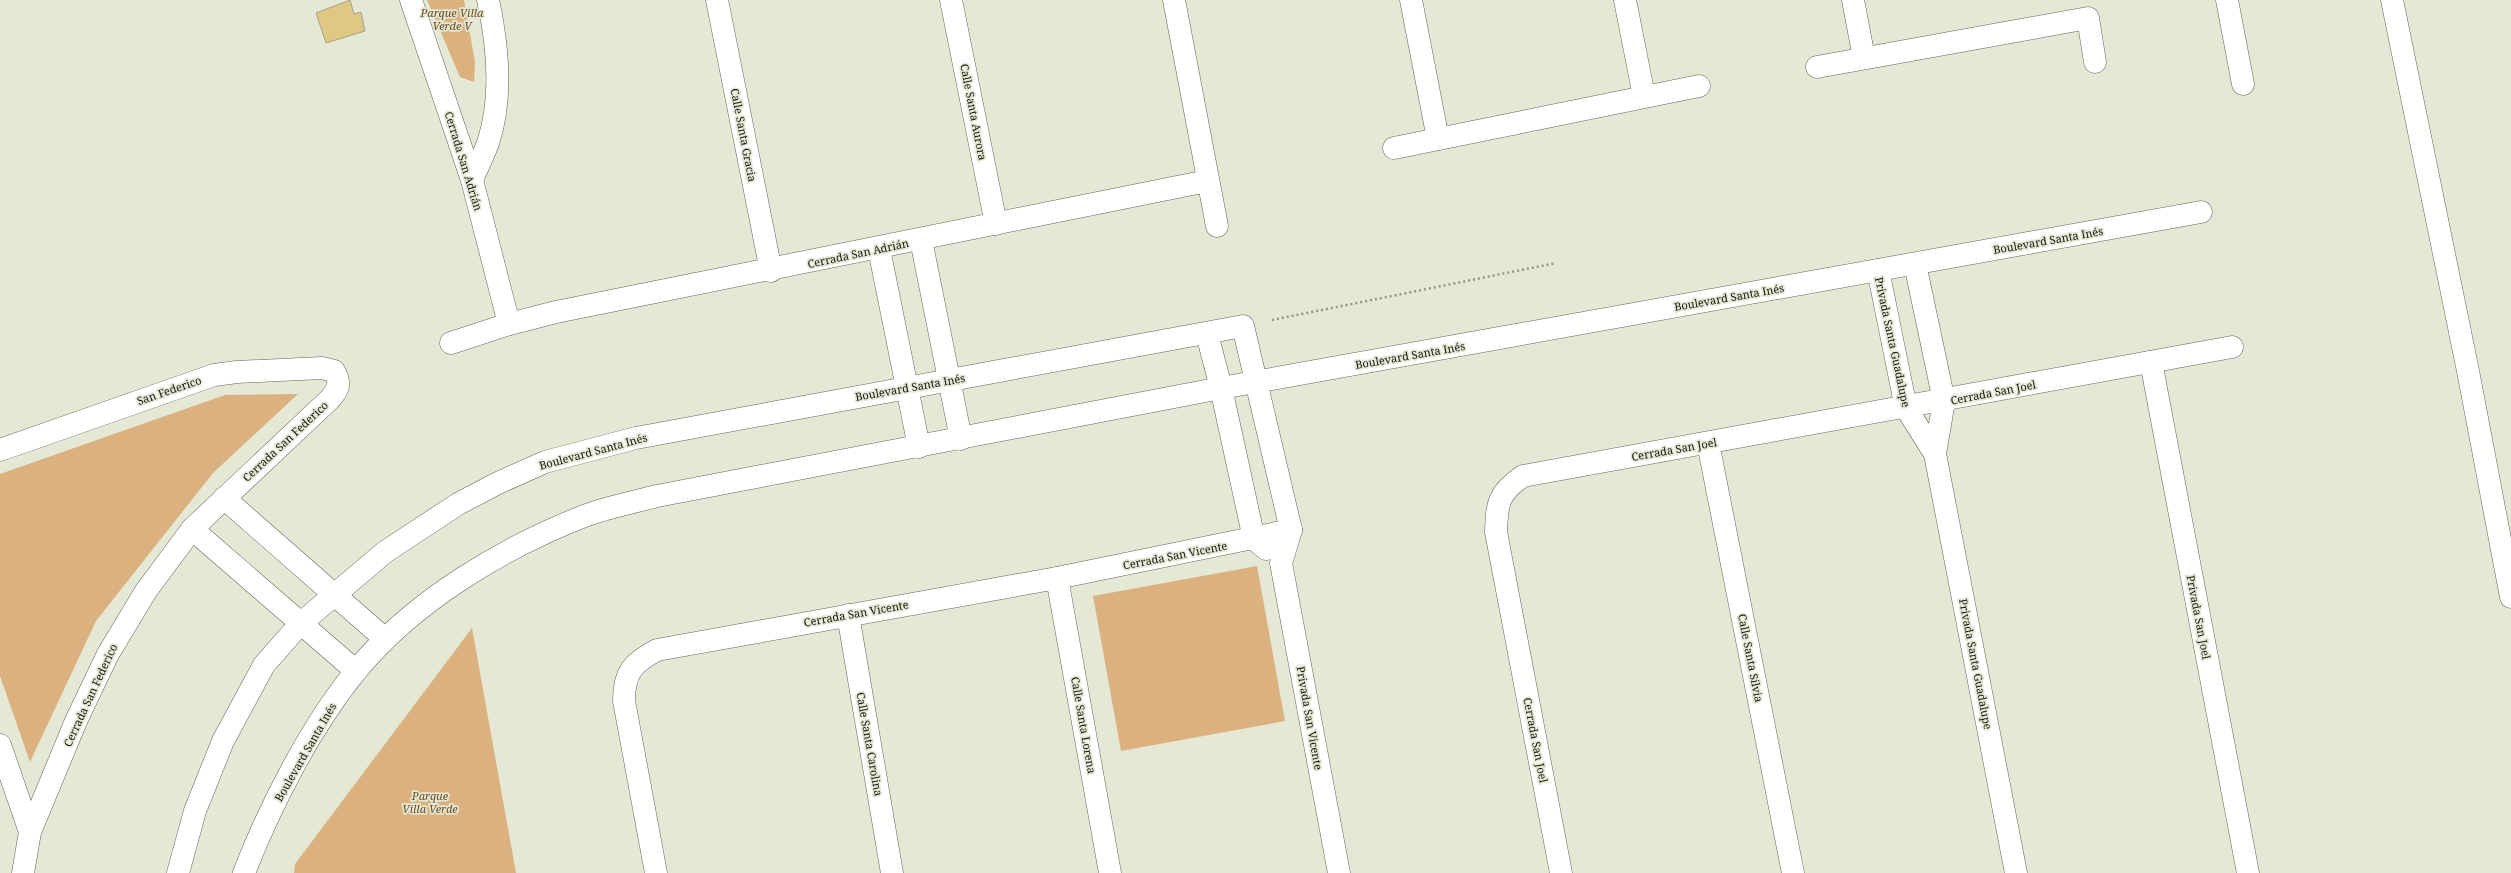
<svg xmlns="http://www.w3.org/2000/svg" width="2511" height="873" font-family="'Noto Serif',serif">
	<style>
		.green { fill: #dbb27f }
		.building { fill: #dec982; stroke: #a7a291 }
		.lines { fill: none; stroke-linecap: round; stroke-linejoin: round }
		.minor-casing { stroke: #626454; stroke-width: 23 }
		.path { stroke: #929586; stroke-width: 2.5; stroke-dasharray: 2 3; stroke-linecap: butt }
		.minor { stroke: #fff; stroke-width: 22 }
		.labels { text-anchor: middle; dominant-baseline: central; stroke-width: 3.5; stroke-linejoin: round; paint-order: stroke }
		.park-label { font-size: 11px; font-style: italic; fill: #6b4a1e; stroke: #e5e8d5 }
		.street-label { font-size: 11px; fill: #171811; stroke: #e5e8d5 }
	</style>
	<rect width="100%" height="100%" fill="#e5e8d5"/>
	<g class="green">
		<path d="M427 0H464L475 62 474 82 460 77Z"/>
		<path d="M298 394 213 473 96 621 30 762 0 676V474L225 395Z"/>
		<path d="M1257 566 1285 721 1121 751 1093 596Z"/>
		<path d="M472 628 516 873H294L295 864Z"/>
	</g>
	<path class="building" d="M350 0 354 14 361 12 365 31 326 43 316 13Z"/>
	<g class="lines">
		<g class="minor-casing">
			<g id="minor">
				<path d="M411 0 472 180 509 324"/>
				<path d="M717 0 771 271"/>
				<path d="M951 0 996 224"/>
				<path d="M1174 0 1217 226"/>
				<path d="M1411 0 1438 139"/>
				<path d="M1625 0 1644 96"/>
				<path d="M1853 0 1864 58"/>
				<path d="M2227 0 2243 84"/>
				<path d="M2392 0 2468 371 2511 597"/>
				<path d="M1817 67 2088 18 2095 62"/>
				<path d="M1394 148 1699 86"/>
				<path d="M472 180C477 168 483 156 488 143 503 98 498 46 488 0"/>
				<path d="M921 240 961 439"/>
				<path d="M879 249 919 447"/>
				<path d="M1915 264 1944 401 1935 454"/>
				<path d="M1878 270 1906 408 1935 454 2016 873"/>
				<path d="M1207 334 1221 388 1254 539 1266 549"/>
				<path d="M451 343 509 324 556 312 1207 181"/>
				<path d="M2151 362 2248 873"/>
				<path d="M1708 443 1793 873"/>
				<path d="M0 450 214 375 237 372 322 368 334 371C341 383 339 389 330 399L192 529 146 591 108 654 76 721 30 832 23 873"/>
				<path d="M224 498 385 639"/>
				<path d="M192 529 356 671"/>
				<path d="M1057 578 1110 873"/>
				<path d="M848 615 892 873"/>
				<path d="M0 745 30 832"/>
				<path d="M178 873 195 811 223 741 264 665 300 624 385 552 458 504 498 483 545 462 636 438 1243 326 1291 530 1281 563 1339 873"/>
				<path d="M244 873C270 806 311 726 356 671 413 601 504 547 587 515 609 507 634 502 657 496L1221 388 2201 212"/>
				<path d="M656 873 624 701C624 673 632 663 657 650L1057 578 1291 530"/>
				<path d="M1561 873 1496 532C1497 503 1498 493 1523 476L2232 347"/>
			</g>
		</g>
		<path class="path" d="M1272 320 1556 263"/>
		<use href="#minor" class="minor"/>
	</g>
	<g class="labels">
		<g class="park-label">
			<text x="452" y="12">Parque Villa<tspan x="452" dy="13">Verde V</tspan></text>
			<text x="430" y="795">Parque<tspan x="430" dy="13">Villa Verde</tspan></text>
		</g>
		<g class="street-label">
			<text transform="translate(974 112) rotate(79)">Calle Santa Aurora</text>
			<text transform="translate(744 135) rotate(79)">Calle Santa Gracia</text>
			<text transform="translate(464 161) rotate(73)">Cerrada San Adrián</text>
			<text transform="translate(2048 240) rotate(-10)">Boulevard Santa Inés</text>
			<text transform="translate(858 253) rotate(-12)">Cerrada San Adrián</text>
			<text transform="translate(1729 297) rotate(-10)">Boulevard Santa Inés</text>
			<text transform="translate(1893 342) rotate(78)">Privada Santa Guadalupe</text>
			<text transform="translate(1410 355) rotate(-10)">Boulevard Santa Inés</text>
			<text transform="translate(910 387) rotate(-10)">Boulevard Santa Inés</text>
			<text transform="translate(169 390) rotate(-19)">San Federico</text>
			<text transform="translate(1993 392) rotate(-11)">Cerrada San Joel</text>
			<text transform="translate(285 441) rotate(-43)">Cerrada San Federico</text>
			<text transform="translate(1674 449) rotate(-10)">Cerrada San Joel</text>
			<text transform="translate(593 451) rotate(-15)">Boulevard Santa Inés</text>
			<text transform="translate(1175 555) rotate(-11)">Cerrada San Vicente</text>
			<text transform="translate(856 613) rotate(-10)">Cerrada San Vicente</text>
			<text transform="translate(2199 617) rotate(79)">Privada San Joel</text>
			<text transform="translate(1751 658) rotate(79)">Calle Santa Silvia</text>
			<text transform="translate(1976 664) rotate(79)">Privada Santa Guadalupe</text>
			<text transform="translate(90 695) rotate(-65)">Cerrada San Federico</text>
			<text transform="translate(1310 718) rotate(80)">Privada San Vicente</text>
			<text transform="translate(1084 725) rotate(80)">Calle Santa Lorena</text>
			<text transform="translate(1536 740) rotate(79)">Cerrada San Joel</text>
			<text transform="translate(870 744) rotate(80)">Calle Santa Carolina</text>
			<text transform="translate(305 752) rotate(-60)">Boulevard Santa Inés</text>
		</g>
	</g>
</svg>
